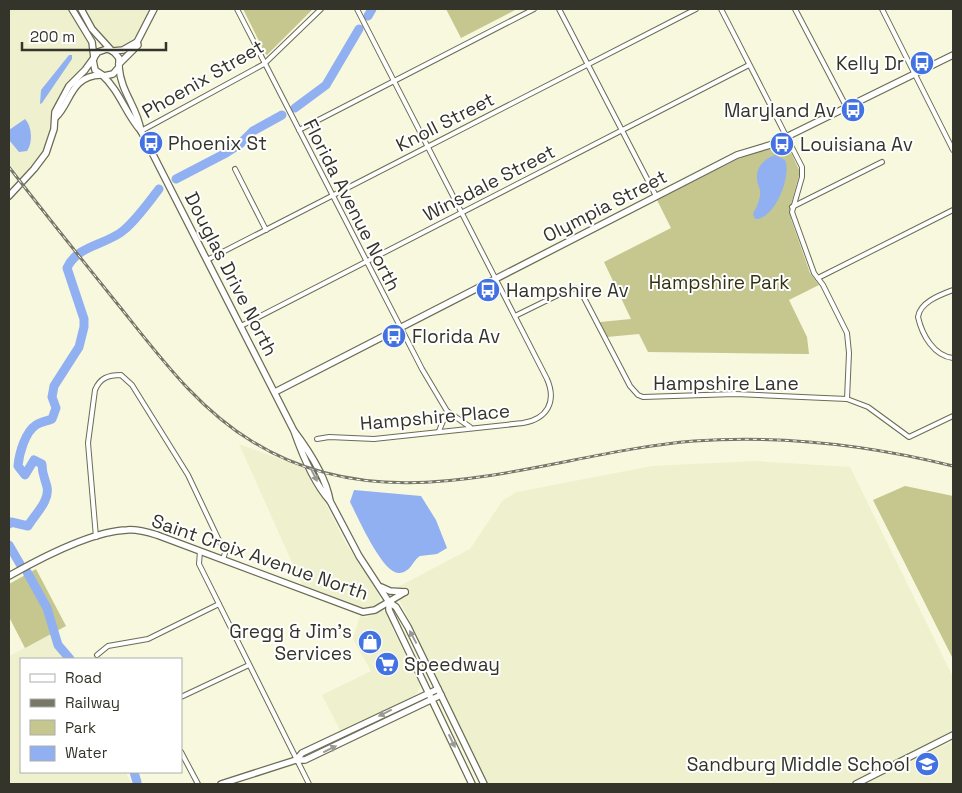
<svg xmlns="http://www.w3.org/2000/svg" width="962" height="793" font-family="'Space Grotesk',sans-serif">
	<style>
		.built { fill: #eff0ce }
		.green { fill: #c5c78f }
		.water { fill: #91b0f2 }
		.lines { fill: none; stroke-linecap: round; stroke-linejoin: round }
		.river { stroke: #91b0f2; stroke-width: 9 }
		.street-casing { stroke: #6b6c55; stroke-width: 6 }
		.secondary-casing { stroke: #6b6c55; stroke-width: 8 }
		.street { stroke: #fff; stroke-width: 4 }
		.secondary { stroke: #fff; stroke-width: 5.5 }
		.rail-casing { stroke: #777768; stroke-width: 3 }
		.rail { stroke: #fff; stroke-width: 1; stroke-dasharray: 4; stroke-linecap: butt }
		.oneway { fill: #9a9a94 }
		.labels { text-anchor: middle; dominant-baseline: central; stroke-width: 4; stroke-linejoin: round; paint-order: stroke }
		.poi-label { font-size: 19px; fill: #34342a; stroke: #fff; text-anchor: start }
		.street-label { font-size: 19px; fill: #34342a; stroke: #fff }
		.park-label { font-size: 19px; fill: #331; stroke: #fff }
	</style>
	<rect width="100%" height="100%" fill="#f7f8de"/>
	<g class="built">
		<path d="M9 9H69L88 40 90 49 88 63 67 86 58 100 43 151 22 180 9 163Z"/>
		<path d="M84 9H151L139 32 126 46 121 48 111 46 98 33Z"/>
		<path d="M239 444 308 469 345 542 380 596 379 605 365 610 303 587Z"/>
		<path d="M756 461 850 467 953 677V732L848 784H488L394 589 470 549 503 500 517 492 652 466Z"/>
		<path d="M381 610 389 613 392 628 420 685 419 690 415 695 341 732 322 695 371 671 353 639 360 616 367 617Z"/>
		<path d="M51 634 64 659H21V772H125L132 784H9V656Z"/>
		<path d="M953 741V784H866L938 748Z"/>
	</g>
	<g class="green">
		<path d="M243 9H313L267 55 261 50 262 47Z"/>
		<path d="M446 9H517L461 38Z"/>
		<path d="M784 143 787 144 800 172 790 208 791 219 810 273 819 285 789 300 807 337 809 354 648 352 639 334 607 337 600 322 631 319 604 262 671 228 657 200 740 158Z"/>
		<path d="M905 486 953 496V659L873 500Z"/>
		<path d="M36 569 66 626 25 648 9 617V584Z"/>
	</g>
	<g class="water">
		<path d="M69 55H72V59L42 103 40 104 41 90Z"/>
		<path d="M25 119C32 126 33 143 27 151L19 152 9 140V130Z"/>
		<path d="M775 155 785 160C792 175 775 220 755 219L753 214C757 206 761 199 760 190 759 186 757 183 757 179 756 167 765 158 775 155Z"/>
		<path d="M354 490 421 496 436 520 447 548 437 554 420 556C412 561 412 571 400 573 383 576 357 515 350 502Z"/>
	</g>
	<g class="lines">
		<g class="river">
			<path d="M368 16 372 9"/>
			<path d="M295 108 326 85 359 29"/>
			<path d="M176 179 226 153 240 144 253 131 282 115"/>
			<path d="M9 524 11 522 28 526C35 514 50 501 47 487 45 478 42 475 42 464L34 460 25 475 18 466C19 454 25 432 36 425 40 422 47 421 52 419L56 408 52 397 54 386 79 347 84 327V319L67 268C77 245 107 245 124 230 137 219 148 203 159 189"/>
			<path d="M9 545 20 564"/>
			<path d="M27 572 47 608 58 645 70 659"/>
			<path d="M134 772 137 782"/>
		</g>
		<g class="street-casing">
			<g id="street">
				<path d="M237 9 422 369 447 411 470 427"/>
				<path d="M559 9 656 196"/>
				<path d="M721 9 802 167V177L792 212 814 273 823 285 847 333 849 353 847 399"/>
				<path d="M795 9 847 108"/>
				<path d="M882 9 953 150"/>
				<path d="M299 130 534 9"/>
				<path d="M141 131 264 64 321 9"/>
				<path d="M235 169 266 230"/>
				<path d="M792 207 882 162"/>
				<path d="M207 260 696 9"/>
				<path d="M818 278 953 210"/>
				<path d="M953 290C940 295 920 302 918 317 922 335 934 356 953 358"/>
				<path d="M515 316 566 291 575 288 581 292 630 386 638 395 643 397 735 394 847 399 868 407 909 437 953 416"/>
				<path d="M241 326 749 65"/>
				<path d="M439 431 447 411"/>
				<path d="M317 439 329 437 374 439 523 423C547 419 557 402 547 379L357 9"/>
				<path d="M96 537 88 443 95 390C100 378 108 375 121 375L132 385 188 475 225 553 223 559"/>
				<path d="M200 551 199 564 309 784"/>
				<path d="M97 655 108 646 148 639 219 604"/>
				<path d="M181 697 249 665"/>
				<path d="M181 752 198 784"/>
			</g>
		</g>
		<g class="secondary-casing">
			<g id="secondary">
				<path d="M72 9 92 42 94 58"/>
				<path d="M81 9 92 29 112 51"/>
				<path d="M113 51 123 50 137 42"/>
				<path d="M119 64 138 45 137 42 154 9"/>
				<path d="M119 67C121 93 137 106 141 131"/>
				<path d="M102 75C120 91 125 113 141 131L294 431C309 451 326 477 330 501 314 483 302 454 294 431"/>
				<path d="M56 117C71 103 70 76 101 75"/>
				<path d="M9 196 34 169 46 153 54 129 55 112 69 86 85 70 98 52 107 49 113 51 119 58V67L113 74 104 76 95 70 93 60"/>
				<path d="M275 392 737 155 770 145 953 55"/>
				<path d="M330 501 359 556 389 602 396 607 408 627 484 784"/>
				<path d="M9 576C39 559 93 531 127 530 137 529 147 532 157 535L363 612 375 610 405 592"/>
				<path d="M381 587 390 591 405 592"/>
				<path d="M389 602V610L472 784"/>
				<path d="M296 760 302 753 438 689"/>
				<path d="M221 784 296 760H305L441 695"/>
				<path d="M856 784 953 735"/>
			</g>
		</g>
		<use href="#street" class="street"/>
		<use href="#secondary" class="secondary"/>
		<g class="rail-casing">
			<path id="rail" d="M9 167C45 214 83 261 120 307 160 357 198 409 253 442 392 528 547 453 694 441 781 435 869 445 953 466"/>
		</g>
		<use href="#rail" class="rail"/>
	</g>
	<defs><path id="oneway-solid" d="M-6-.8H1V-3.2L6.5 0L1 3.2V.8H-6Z" transform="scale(1.25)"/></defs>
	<g class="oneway">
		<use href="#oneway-solid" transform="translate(314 475) rotate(63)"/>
		<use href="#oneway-solid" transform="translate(413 637) rotate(-118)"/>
		<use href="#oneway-solid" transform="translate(385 713) rotate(154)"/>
		<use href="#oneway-solid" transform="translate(452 741) rotate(64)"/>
		<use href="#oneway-solid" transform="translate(330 749) rotate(-26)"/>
	</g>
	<defs>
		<g id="bus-disc" transform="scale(1.25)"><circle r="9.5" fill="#4372e3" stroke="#fff"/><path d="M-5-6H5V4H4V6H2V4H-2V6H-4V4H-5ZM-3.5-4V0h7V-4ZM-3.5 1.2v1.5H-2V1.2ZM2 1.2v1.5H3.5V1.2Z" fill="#fff"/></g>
		<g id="shop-disc" transform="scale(1.25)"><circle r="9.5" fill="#4372e3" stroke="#fff"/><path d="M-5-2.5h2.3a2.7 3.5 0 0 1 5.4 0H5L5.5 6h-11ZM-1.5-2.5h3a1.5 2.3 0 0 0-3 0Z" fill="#fff"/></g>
		<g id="supermarket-disc" transform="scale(1.25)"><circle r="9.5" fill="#4372e3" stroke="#fff"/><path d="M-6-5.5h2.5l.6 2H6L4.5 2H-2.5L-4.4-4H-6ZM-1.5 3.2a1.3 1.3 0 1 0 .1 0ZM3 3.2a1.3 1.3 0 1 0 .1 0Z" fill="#fff"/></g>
		<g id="school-disc" transform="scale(1.25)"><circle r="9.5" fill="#4372e3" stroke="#fff"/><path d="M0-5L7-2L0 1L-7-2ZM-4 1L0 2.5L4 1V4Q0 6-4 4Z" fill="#fff"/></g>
	</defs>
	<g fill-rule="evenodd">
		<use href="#bus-disc" x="922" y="63"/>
		<use href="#bus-disc" x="853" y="110"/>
		<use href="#bus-disc" x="151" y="143"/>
		<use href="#bus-disc" x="782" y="144"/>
		<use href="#bus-disc" x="488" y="290"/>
		<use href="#bus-disc" x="394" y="336"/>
		<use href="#shop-disc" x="370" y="642"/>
		<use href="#supermarket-disc" x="387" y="664"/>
		<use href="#school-disc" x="927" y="764"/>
	</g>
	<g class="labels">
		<g class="poi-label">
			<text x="904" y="63" text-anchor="end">Kelly Dr</text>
			<text x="836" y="110" text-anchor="end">Maryland Av</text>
			<text x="168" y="143">Phoenix St</text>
			<text x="800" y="144">Louisiana Av</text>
			<text x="506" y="290">Hampshire Av</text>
			<text x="412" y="336">Florida Av</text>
			<text x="352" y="631" text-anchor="end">Gregg &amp; Jim's<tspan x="352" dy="22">Services</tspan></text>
			<text x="404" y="664">Speedway</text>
			<text x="910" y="764" text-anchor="end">Sandburg Middle School</text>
		</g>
		<g class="street-label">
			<text transform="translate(203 79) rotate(-30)">Phoenix Street</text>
			<text transform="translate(445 122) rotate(-27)">Knoll Street</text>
			<text transform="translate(489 183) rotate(-27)">Winsdale Street</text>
			<text transform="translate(352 205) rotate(63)">Florida Avenue North</text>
			<text transform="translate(605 206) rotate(-27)">Olympia Street</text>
			<text transform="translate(231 274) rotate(63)">Douglas Drive North</text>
			<text x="726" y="383">Hampshire Lane</text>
			<text transform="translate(435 417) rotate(-5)">Hampshire Place</text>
			<text transform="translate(260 557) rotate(19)">Saint Croix Avenue North</text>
		</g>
		<g class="park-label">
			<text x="719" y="282">Hampshire Park</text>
		</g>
	</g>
	<rect width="962" height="793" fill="none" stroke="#34342a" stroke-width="20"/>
	<rect x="20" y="658" width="162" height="115" fill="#ffffff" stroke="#aeaeaa"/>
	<rect x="30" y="674" width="25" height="8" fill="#ffffff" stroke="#aeaeaa"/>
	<text x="65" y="683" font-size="15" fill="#34342a">Road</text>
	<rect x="30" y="699" width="25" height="8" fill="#777768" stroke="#aeaeaa"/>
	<text x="65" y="708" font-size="15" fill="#34342a">Railway</text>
	<rect x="30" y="720" width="25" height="15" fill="#c5c78f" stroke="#aeaeaa"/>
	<text x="65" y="733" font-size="15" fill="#34342a">Park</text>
	<rect x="30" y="746" width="25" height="15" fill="#91b0f2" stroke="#aeaeaa"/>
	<text x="65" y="758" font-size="15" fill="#34342a">Water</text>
	<path d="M22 42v8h144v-8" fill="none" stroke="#34342a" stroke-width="2.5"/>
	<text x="30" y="42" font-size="15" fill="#34342a" stroke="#ffffff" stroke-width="4" paint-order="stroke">200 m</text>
</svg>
